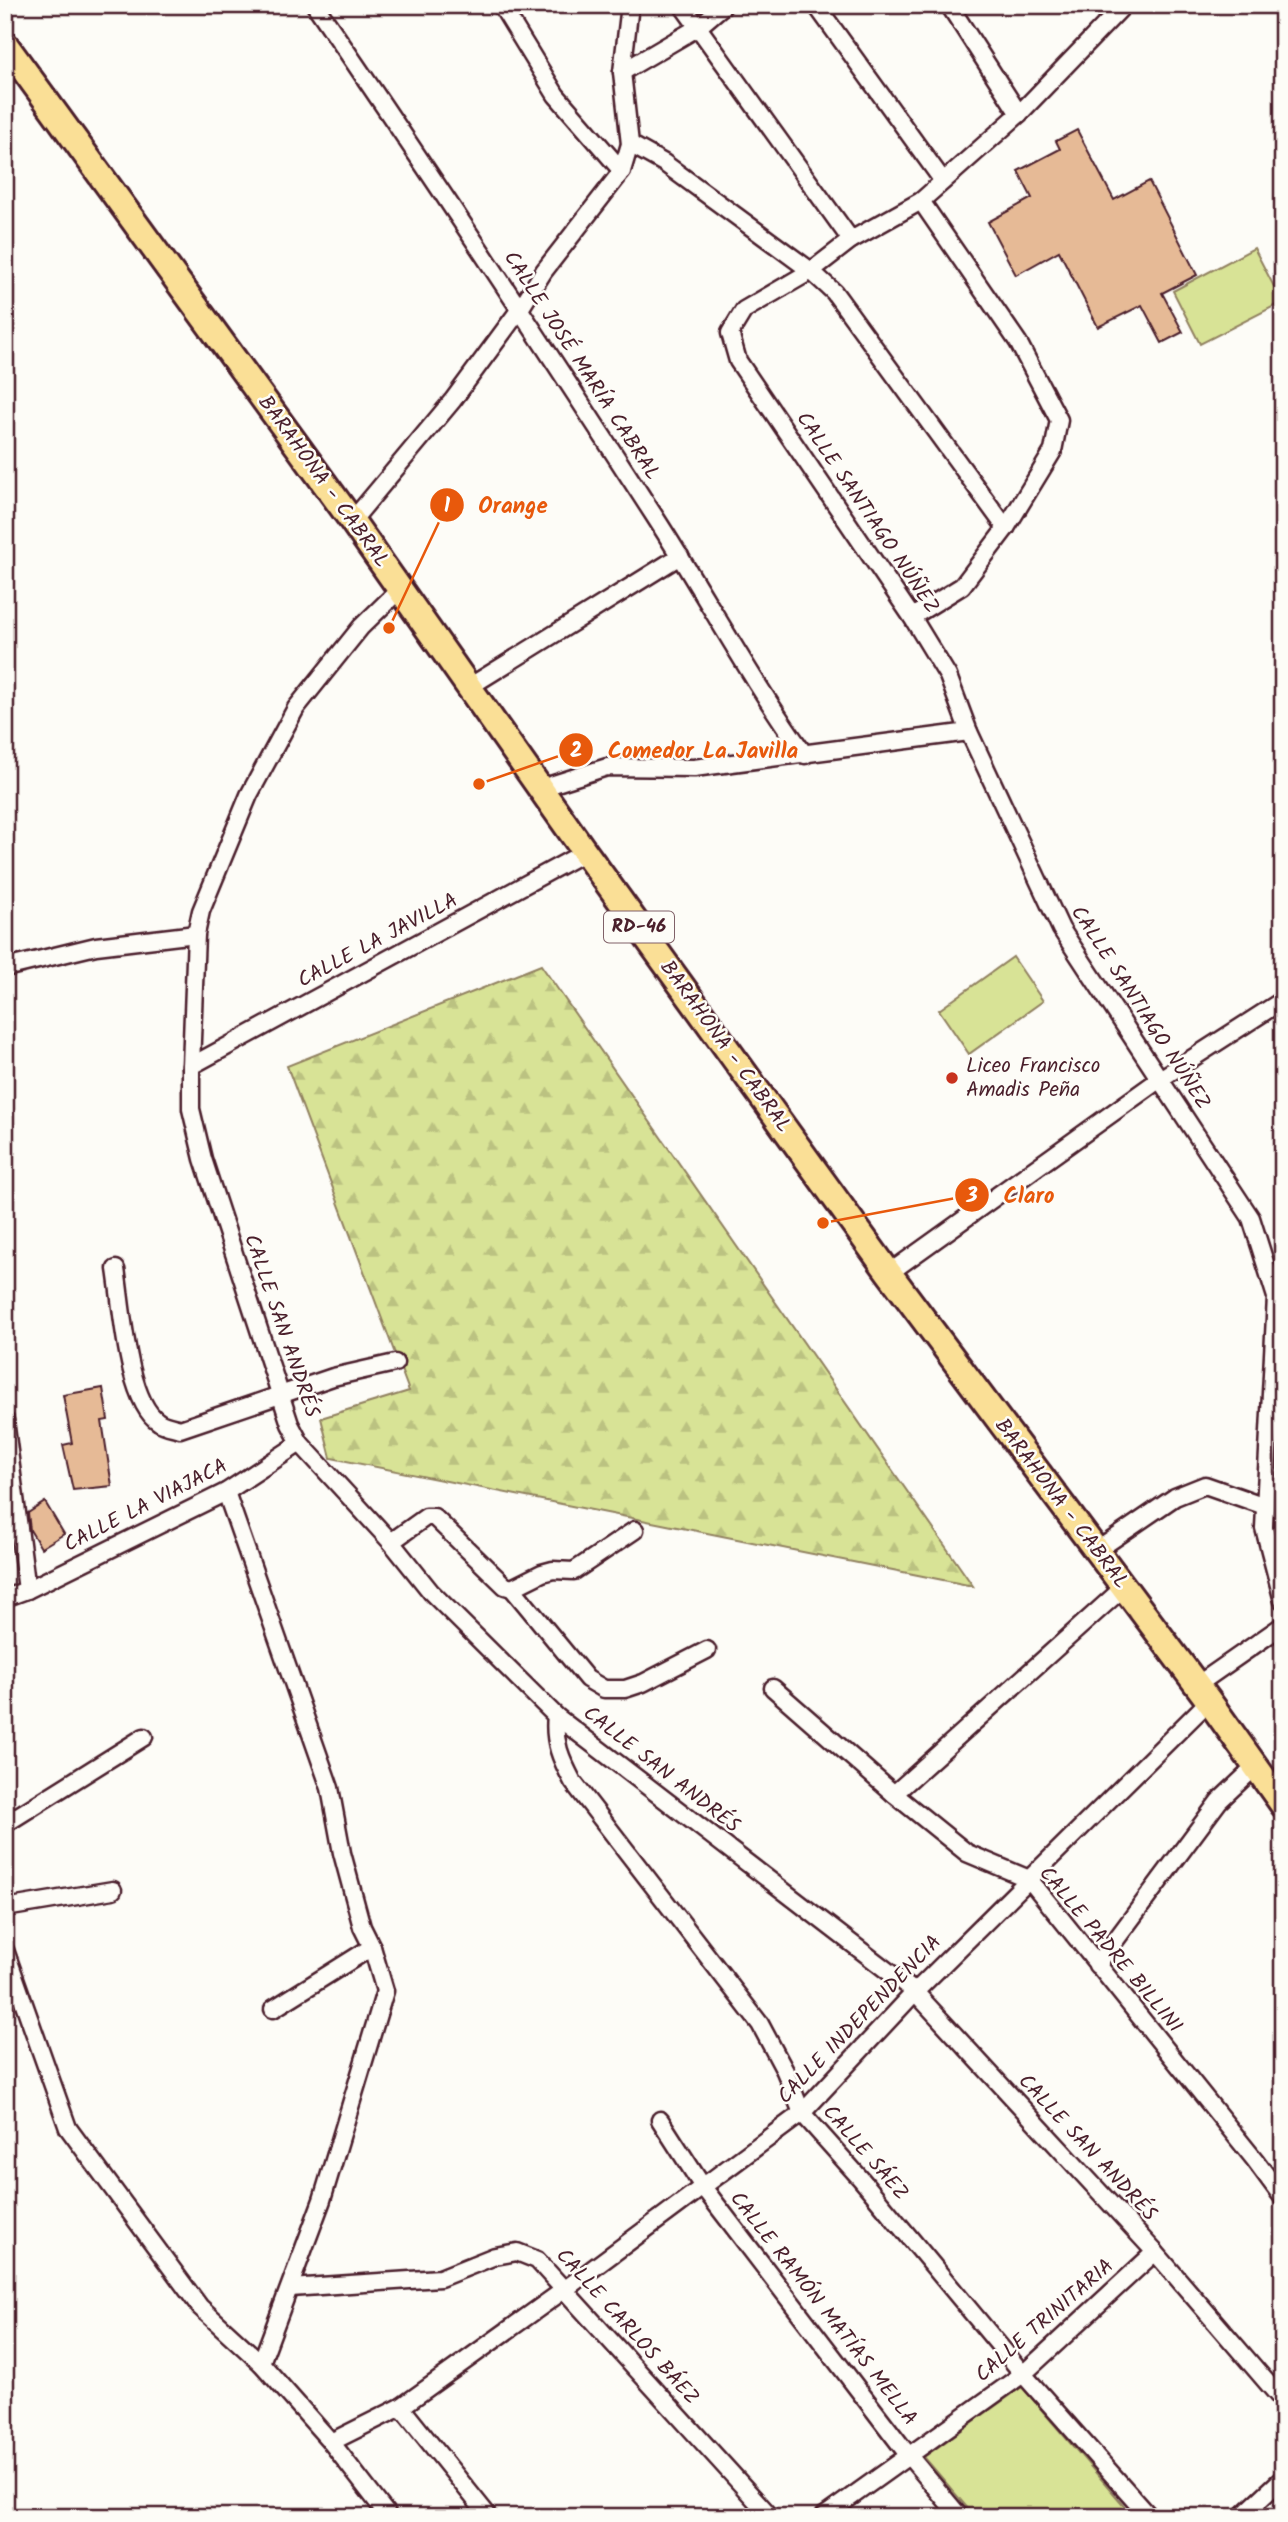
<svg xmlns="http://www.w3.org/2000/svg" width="1288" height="2522" font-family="Kalam,sans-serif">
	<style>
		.forest { fill: url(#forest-firs); stroke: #918160; stroke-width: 2 }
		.park { fill: #d8e396; stroke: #918160; stroke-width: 2 }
		.building { fill: #e6ba96; stroke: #4a1f2b; stroke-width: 2 }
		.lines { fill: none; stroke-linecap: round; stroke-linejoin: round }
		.minor-casing { stroke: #4a1f2b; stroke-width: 21 }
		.primary-casing { stroke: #4a1f2b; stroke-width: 30 }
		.minor { stroke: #fdfcf7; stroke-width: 16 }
		.primary { stroke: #fadf96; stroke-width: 24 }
		.poi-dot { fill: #c8321e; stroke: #fdfcf7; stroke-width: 2.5 }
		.labels { text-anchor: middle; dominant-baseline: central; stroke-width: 5; stroke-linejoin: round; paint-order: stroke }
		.shield { fill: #fdfcf7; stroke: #806168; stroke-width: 2 }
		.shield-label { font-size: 19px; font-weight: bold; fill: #4a1f2b }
		.street-label { font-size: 21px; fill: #4a1f2b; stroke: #fdfcf7 }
		.poi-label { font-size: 21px; fill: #4a1f2b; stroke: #fdfcf7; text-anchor: start }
		.leader { fill: none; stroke: #e8590c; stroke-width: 2.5 }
		.callout-dot { fill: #e8590c; stroke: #fdfcf7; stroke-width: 2.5 }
		.mark-label { font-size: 21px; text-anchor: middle; font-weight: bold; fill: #fff }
		.callout-label { font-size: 23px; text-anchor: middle; font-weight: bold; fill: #e8590c; stroke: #fdfcf7; stroke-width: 5; stroke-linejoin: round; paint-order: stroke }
	</style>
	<defs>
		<pattern id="forest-firs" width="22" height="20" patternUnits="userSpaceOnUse" patternTransform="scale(1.75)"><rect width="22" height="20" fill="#d8e396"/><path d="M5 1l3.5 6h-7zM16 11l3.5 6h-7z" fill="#bbc281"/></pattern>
	</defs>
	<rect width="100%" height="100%" fill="#fdfcf7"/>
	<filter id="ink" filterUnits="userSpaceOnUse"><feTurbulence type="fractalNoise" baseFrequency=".0143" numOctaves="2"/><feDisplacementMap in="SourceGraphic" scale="14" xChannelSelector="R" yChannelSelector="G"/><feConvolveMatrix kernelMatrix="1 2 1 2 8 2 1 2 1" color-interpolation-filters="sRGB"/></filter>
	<g filter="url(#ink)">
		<path class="forest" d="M541 965 973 1586 331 1458 321 1418 409 1391 287 1066Z"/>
		<g class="park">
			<path d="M1254 248 1282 302 1200 344 1173 291Z"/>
			<path d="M1013 957 1043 1001 969 1054 939 1010Z"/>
			<path d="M1022 2387 1134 2517H975L924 2457Z"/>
		</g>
		<g class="building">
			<path d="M1077 130 1114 200 1149 181 1197 275 1162 293 1183 332 1162 343 1142 305 1098 327 1059 251 1016 275 988 222 1032 198 1018 171 1060 149 1056 141Z"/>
			<path d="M103 1388 108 1420 102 1421 112 1486 73 1490 63 1445 72 1443 63 1395Z"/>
			<path d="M45 1502 64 1534 41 1548 30 1530 28 1513Z"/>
		</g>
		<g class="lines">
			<g class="minor-casing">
				<g id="minor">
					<path d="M315 5C431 174 544 345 655 517 706 596 750 679 805 755"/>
					<path d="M501 5 556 95 622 171"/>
					<path d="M682 5 851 240"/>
					<path d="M816 5 943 181"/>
					<path d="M949 5 1019 114"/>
					<path d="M1124 5 1019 114 921 201 851 240 811 271 744 310 730 333 738 361 912 617 948 676 969 732 1061 929 1251 1218 1276 1297 1264 1528 1283 1601"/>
					<path d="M622 72 697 28 724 5"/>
					<path d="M630 144 664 163 811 271 834 292 1006 528"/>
					<path d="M352 521 453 400 520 309 544 271 622 171 630 144 622 72 630 5"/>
					<path d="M400 589 361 627 296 708 249 795 201 911 196 934 191 1066V1109L203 1159 290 1424 300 1443 391 1542 431 1592 556 1716 915 1992 1155 2252 1283 2401"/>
					<path d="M912 617 962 586 1006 528 1053 451 1059 420 1018 342 921 201"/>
					<path d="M469 687 680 556"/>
					<path d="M541 788 607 767 694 768 969 732"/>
					<path d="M5 968 96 946 196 934"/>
					<path d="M191 1066 585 852"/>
					<path d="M116 1269C122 1306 127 1402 159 1422 165 1426 174 1427 180 1429L333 1377 395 1363"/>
					<path d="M889 1273 1160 1079 1283 1000"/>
					<path d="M5 1420 27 1590"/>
					<path d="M226 1492 330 1788 342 1853 362 1927 372 1947 385 1991 322 2200 261 2363"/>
					<path d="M391 1542 426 1517H434L505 1586 512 1588 542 1573 553 1570 574 1571 635 1530"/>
					<path d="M1096 1551 1175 1497 1205 1485 1265 1506"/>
					<path d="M512 1588 587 1679 604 1689H625L643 1683 707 1650"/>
					<path d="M5 1598 27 1590 226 1492 300 1443"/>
					<path d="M1197 1685 1283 1625"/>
					<path d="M773 1688 894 1794 967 1853 1029 1879 1255 2160 1283 2198"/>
					<path d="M556 1716C553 1742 561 1759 573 1782L760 2024 785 2071 802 2113 861 2179 1023 2374 1150 2517"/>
					<path d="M894 1794 1123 1588"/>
					<path d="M5 1824 144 1737"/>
					<path d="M5 1908 113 1890"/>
					<path d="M5 1950 68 2128 200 2307 261 2363 331 2442 389 2517"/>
					<path d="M1097 1965 1219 1801 1255 1767"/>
					<path d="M273 2009 372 1947"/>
					<path d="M660 2120 703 2187 909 2456 960 2517"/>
					<path d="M290 2288 440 2278 495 2256 517 2252 537 2260 771 2517"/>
					<path d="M401 2407 486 2513"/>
					<path d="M331 2442 401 2407 564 2290 802 2113 915 1992 1209 1701"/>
					<path d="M823 2517 1023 2374 1155 2252"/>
					<path d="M1241 2517 1283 2478"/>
				</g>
			</g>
			<g class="primary-casing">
				<path id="primary" d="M5 44 352 521 585 852 889 1273 1209 1701 1283 1805"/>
			</g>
			<use href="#minor" class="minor"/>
			<use href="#primary" class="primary"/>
		</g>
	</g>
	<circle class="poi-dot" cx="952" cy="1078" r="7"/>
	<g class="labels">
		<rect class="shield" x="604" y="911.5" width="70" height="31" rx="5"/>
		<g class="shield-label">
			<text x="639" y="927">RD-46</text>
		</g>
		<g class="street-label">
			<text transform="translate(581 366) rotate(57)">CALLE JOSÉ MARÍA CABRAL</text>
			<text transform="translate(323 482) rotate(54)">BARAHONA - CABRAL</text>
			<text transform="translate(867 513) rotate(56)">CALLE SANTIAGO NÚÑEZ</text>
			<text transform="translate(378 941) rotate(-28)">CALLE LA JAVILLA</text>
			<text transform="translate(1140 1008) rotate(57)">CALLE SANTIAGO NÚÑEZ</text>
			<text transform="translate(725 1047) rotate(54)">BARAHONA - CABRAL</text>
			<text transform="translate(281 1326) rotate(71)">CALLE SAN ANDRÉS</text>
			<text transform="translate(1061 1504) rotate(53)">BARAHONA - CABRAL</text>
			<text transform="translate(146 1506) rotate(-27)">CALLE LA VIAJACA</text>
			<text transform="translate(661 1770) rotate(38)">CALLE SAN ANDRÉS</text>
			<text transform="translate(1110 1950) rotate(50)">CALLE PADRE BILLINI</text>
			<text transform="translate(860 2020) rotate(-46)">CALLE INDEPENDENCIA</text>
			<text transform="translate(1087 2148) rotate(47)">CALLE SAN ANDRÉS</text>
			<text transform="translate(865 2153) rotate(49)">CALLE SÁEZ</text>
			<text transform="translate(823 2309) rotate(52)">CALLE RAMÓN MATÍAS MELLA</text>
			<text transform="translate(1045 2321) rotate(-41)">CALLE TRINITARIA</text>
			<text transform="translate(627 2327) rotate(48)">CALLE CARLOS BÁEZ</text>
		</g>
		<g class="poi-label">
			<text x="966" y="1066">Liceo Francisco<tspan x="966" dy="24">Amadis Peña</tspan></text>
		</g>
	</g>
	<path class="leader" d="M389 628L447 505M479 784L576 750M823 1223L972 1195"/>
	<g class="callout-dot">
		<circle cx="389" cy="628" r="7"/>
		<circle cx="479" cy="784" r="7"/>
		<circle cx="823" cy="1223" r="7"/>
		<circle cx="447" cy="505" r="18"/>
		<circle cx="576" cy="750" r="18"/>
		<circle cx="972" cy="1195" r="18"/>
	</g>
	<g class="mark-label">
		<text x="447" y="512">1</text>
		<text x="576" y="757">2</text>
		<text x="972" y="1202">3</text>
	</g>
	<g class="callout-label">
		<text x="513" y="513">Orange</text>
		<text x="703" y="758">Comedor La Javilla</text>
		<text x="1029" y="1203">Claro</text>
	</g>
	<rect width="1288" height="2522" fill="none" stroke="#fdfcf7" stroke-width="28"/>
	<rect x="14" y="14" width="1260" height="2494" fill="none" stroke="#4a1f2b" stroke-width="2.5" filter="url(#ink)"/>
</svg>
